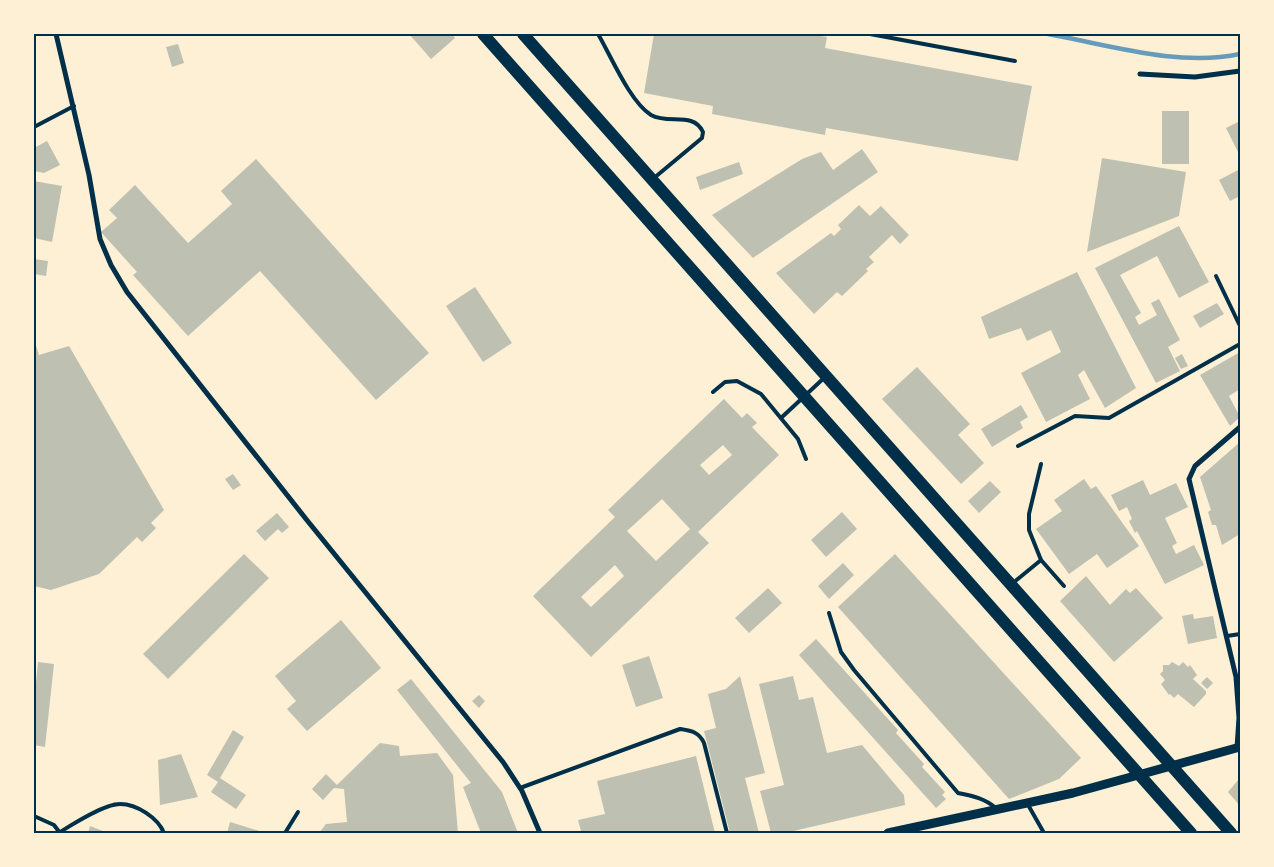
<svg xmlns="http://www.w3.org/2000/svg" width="1274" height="867" font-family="'Roboto Condensed',sans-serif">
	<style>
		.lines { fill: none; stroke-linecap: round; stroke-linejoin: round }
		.stream { stroke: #669bbc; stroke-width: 4.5 }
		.building { fill: #bec0b2; fill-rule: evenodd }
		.service { stroke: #003049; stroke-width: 4 }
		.minor { stroke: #003049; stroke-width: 5 }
		.tertiary { stroke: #003049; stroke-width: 9 }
		.primary { stroke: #003049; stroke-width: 12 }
		.neatline { fill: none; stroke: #003049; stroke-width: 2 }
	</style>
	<rect width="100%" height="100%" fill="#fdf0d5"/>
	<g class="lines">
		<path class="stream" d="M1048 34C1109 45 1178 67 1240 54"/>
	</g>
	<g class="building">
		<path d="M409 34H452L455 38 431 59Z"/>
		<path d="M654 34H807L827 37 825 48 1032 86 1018 161 826 128 825 135 712 114 713 106 644 93Z"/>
		<path d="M178 44 184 63 172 67 166 47Z"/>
		<rect x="1162" y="111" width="27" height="53"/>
		<path d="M1240 121V156L1226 128Z"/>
		<path d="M47 141 60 165 44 173 34 171V148Z"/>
		<path d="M862 149 878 172 753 258 712 215 802 159 821 152 833 170Z"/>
		<path d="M1102 158 1186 172 1179 216 1087 252Z"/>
		<path d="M256 159 429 353 376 400 260 271 188 336 133 275 137 272 101 232 117 218 109 210 135 185 188 243 232 204 221 191Z"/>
		<path d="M739 162 743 174 700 190 696 177Z"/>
		<path d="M1240 169V196L1230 201 1219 180Z"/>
		<path d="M34 181 62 186 52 242 34 238Z"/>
		<path d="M859 205 870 216 881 206 909 235 900 244 892 235 869 257 874 262 866 269 868 271 842 296 837 292 814 314 776 273 831 233 834 236 841 229 838 225Z"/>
		<path d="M1179 226 1209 282 1179 298 1157 256 1120 275 1141 313 1135 317 1139 325 1157 315 1151 303 1159 299 1180 340 1168 347 1180 371 1156 383 1095 268Z"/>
		<path d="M34 259 48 261 46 276 34 274Z"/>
		<path d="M1077 272 1136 388 1105 408 1084 370 1078 375 1090 399 1046 422 1021 373 1061 352 1051 330 1027 341 1021 328 989 339 981 317Z"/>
		<path d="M475 287 512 343 483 362 446 306Z"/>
		<path d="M1217 303 1224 314 1200 328 1193 316Z"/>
		<path d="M34 339 39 355 69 346 164 510 151 523 156 528 142 542 137 537 99 574 51 590 34 586Z"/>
		<path d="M1240 352V389L1229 396 1240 417 1230 426 1200 375Z"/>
		<path d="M1182 354 1188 366 1181 369 1175 358Z"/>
		<path d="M917 367 970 424 958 435 984 463 961 484 882 399Z"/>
		<path d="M724 399 742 418 747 413 757 423 752 427 779 455 698 532 709 543 591 657 533 596 615 517 608 510ZM723 445 732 455 709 475 700 465ZM662 499 690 529 656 561 627 531ZM615 565 624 576 591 607 581 597Z"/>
		<path d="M1021 405 1028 417 1020 422 1023 428 992 447 981 429Z"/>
		<path d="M1240 442V534L1222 545 1216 525H1212L1208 512 1211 510 1200 477Z"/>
		<path d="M233 474 241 485 233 490 225 479Z"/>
		<path d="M1084 479 1091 489 1096 486 1139 546 1107 568 1097 554 1069 574 1036 529 1062 511 1054 500Z"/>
		<path d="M1143 480 1150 495 1176 483 1188 507 1165 518 1177 543 1172 546 1176 554 1194 545 1204 565 1165 584 1137 531 1135 533 1129 521 1132 519 1127 507 1119 511 1111 495Z"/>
		<path d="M990 481 1001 492 979 513 968 501Z"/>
		<path d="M842 512 857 529 826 557 811 540Z"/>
		<path d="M277 513 289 527 282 533 278 529 265 541 256 531Z"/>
		<path d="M244 554 269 578 168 679 143 654Z"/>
		<path d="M895 554 1081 758 1059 779 1009 799 838 607Z"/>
		<path d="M843 563 854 575 829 599 818 586Z"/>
		<path d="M1086 576 1110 605 1126 589 1130 593 1136 588 1163 618 1114 662 1060 601Z"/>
		<path d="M768 588 782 603 749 633 735 618Z"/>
		<path d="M1193 614 1194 619 1213 616 1217 638 1188 644 1182 616Z"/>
		<path d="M341 620 381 668 307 731 287 709 296 701 275 676Z"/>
		<path d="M816 639 898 730 896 733 924 764 922 767 945 792 942 795 946 799 936 808 799 655Z"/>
		<path d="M649 656 663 698 636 707 622 665Z"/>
		<path d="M38 662 54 664 45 747 34 745V703Z"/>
		<path d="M1172 662 1179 666 1183 662 1188 667 1190 665 1197 675 1193 679 1206 691V694L1194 707 1178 694 1174 698 1170 694 1169 695 1161 684 1165 680 1160 674 1163 671V665H1169Z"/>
		<path d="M740 676 765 773 745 778 759 833H730L704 731 716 728 708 694 726 689Z"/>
		<path d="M793 676 799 700 813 697 827 753 862 745 904 795 905 805 785 833H771L760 791 784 785 759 684Z"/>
		<path d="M1207 677 1213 683 1207 689 1201 683Z"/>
		<path d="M411 679 502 792 518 833H481L463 787 471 783 397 690Z"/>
		<path d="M479 695 485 701 479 708 472 701Z"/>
		<path d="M233 730 244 737 220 778 246 795 236 809 211 792 218 782 207 775Z"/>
		<path d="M380 743 399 746 400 756 437 753 453 775 458 833H319L326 824 347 822 344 789 334 788 323 800 312 789 326 774 337 785Z"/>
		<path d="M181 754 198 797 160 805 158 760Z"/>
		<path d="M696 756 715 833H575L581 831 578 820 605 814 597 781Z"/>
		<path d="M1239 779 1240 781V806L1228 792Z"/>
		<path d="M230 822 266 833H227Z"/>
		<path d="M90 826 108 833H88Z"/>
	</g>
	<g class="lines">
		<g class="service">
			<path d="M598 34C611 56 630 102 651 115 669 125 693 111 703 132L702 138 654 178"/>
			<path d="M870 34 1015 61"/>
			<path d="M34 127 74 106"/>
			<path d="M1216 276 1240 326"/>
			<path d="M713 392 725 382 737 381 761 394 798 439 806 459"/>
			<path d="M781 418 825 377"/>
			<path d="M1018 446 1075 416 1109 418 1240 344"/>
			<path d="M1041 560 1064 586"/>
			<path d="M1013 583 1041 560 1029 530V514L1041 464"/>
			<path d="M829 613 841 652 854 670 958 793C973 796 984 798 996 808"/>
			<path d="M1227 636 1240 634"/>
			<path d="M520 788 680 729C692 731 699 732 704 743L727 833"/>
			<path d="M1027 803 1044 833"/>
			<path d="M34 816 54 825 60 833"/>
			<path d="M60 832C73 824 104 804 120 804 137 804 158 818 164 833"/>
			<path d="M285 833 298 812"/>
		</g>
		<g class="minor">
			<path d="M56 34 89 175 100 239 111 265 127 292 306 519 503 762 522 791 540 833"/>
			<path d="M1140 74 1195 77 1240 71"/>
			<path d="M1237 748 1239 718 1236 677 1189 479 1195 466 1240 427"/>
		</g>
		<path class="tertiary" d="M888 833 1073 793 1240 747"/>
		<g class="primary">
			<path d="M483 34 1191 833"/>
			<path d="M523 34 1231 833"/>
		</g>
	</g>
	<rect width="1274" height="867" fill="none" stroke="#fdf0d5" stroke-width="70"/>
	<rect x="35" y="35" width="1204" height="797" class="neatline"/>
</svg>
